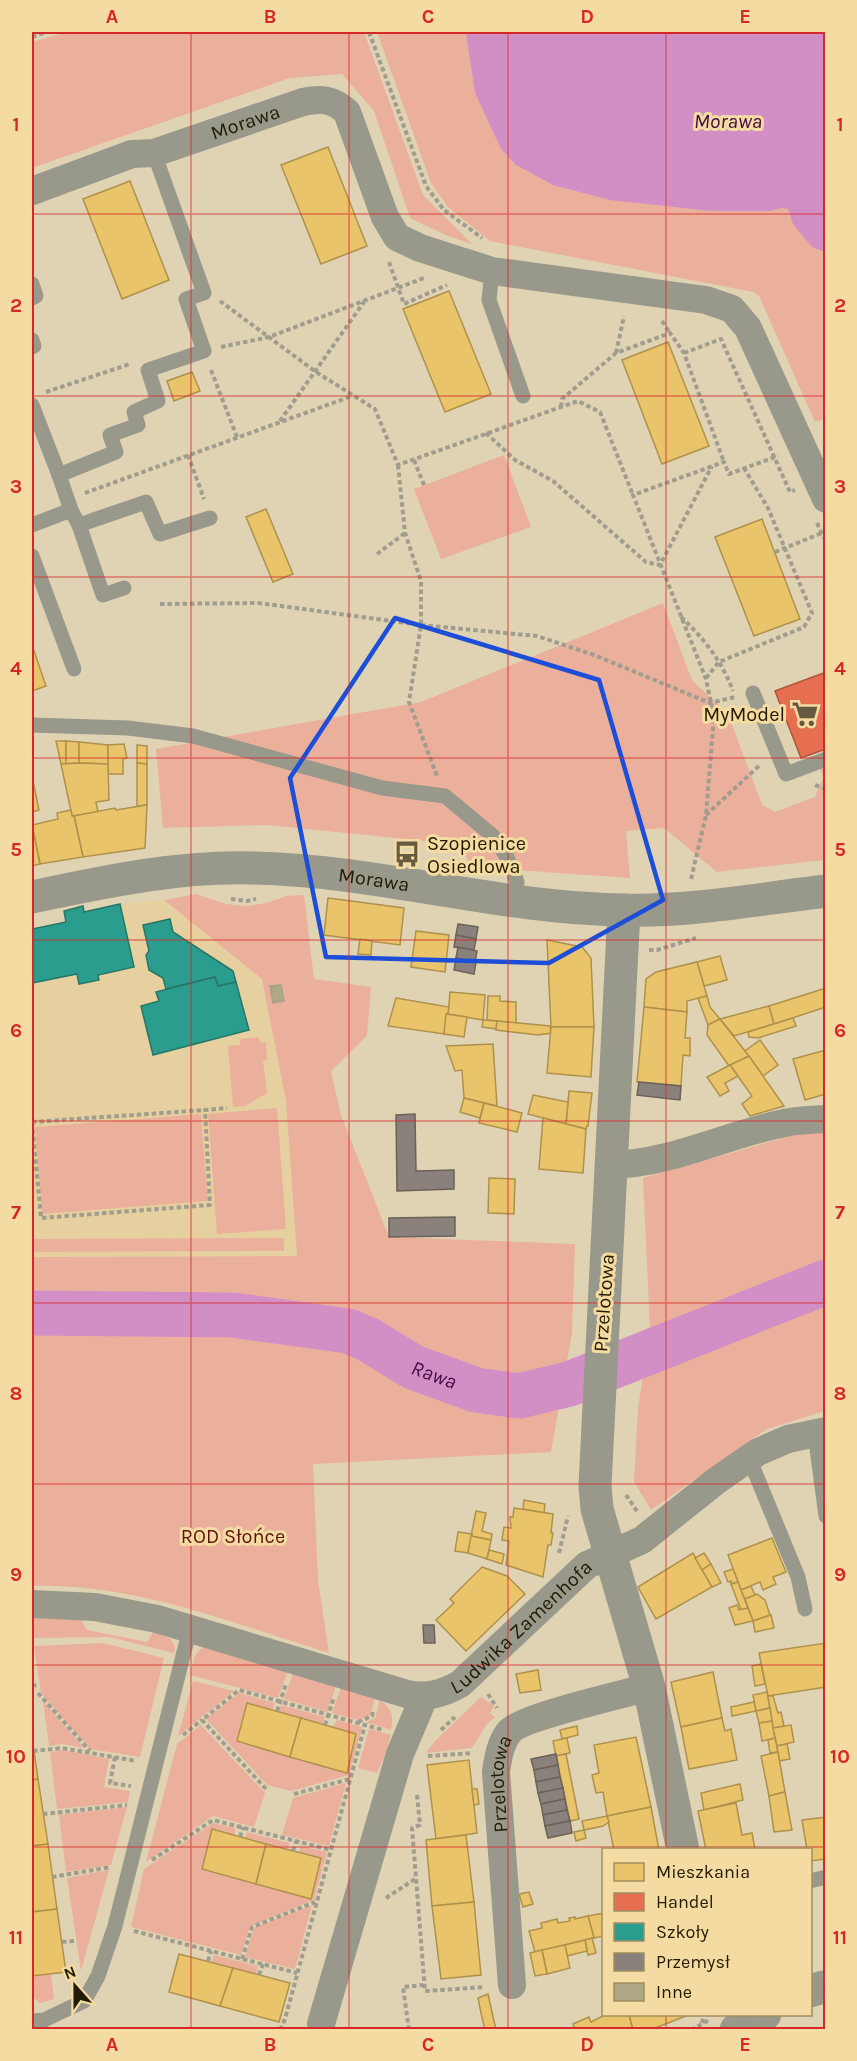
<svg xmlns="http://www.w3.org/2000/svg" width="857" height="2061" font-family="Karla,sans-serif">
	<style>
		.built { fill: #e6d09f }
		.green { fill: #ebb09c }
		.water { fill: #d28fc5 }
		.homes { fill: #e9c46a; stroke: #ae914b; stroke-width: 1.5 }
		.shops { fill: #e76f51; stroke: #ac563a; stroke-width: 1.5 }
		.schools { fill: #2a9d8f; stroke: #287665; stroke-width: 1.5 }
		.industry { fill: #8a817c; stroke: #6b6258; stroke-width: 1.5 }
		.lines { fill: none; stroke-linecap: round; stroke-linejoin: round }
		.river { stroke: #d28fc5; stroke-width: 45 }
		.building { fill: #aea885; stroke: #a7a188; stroke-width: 1.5 }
		.path { stroke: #a09d8e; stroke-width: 4; stroke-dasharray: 4.5 3; stroke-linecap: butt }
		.service { stroke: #98988b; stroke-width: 15 }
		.minor { stroke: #98988b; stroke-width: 28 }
		.tertiary { stroke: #98988b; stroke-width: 33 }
		.tram { stroke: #9c9886; stroke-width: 1.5 }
		.marked { fill: none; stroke: #1d4ed8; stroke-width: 4.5; stroke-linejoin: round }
		.grid { fill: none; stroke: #d62828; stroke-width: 1.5; stroke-opacity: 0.55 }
		.labels { text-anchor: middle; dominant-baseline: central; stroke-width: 6; stroke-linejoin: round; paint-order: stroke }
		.street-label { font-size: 20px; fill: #241b04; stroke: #f3dba1 }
		.poi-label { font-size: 20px; fill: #241b04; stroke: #f3dba1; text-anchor: end }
		.park-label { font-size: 20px; fill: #62110f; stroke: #f3dba1 }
		.water-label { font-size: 21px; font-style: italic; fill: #450b46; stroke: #f3dba1 }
		.neatline { fill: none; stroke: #d62828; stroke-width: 2 }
		.grid-label { font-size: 20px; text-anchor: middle; font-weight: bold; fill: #d62828 }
	</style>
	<rect width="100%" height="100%" fill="#e0d3b4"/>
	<path class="built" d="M164 900 262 979 286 1101 297 1256 32 1257V929L66 922 64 911 83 906 85 912 120 904Z"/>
	<g class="green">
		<path d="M67 32H364L423 195 472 244 448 236 410 218 374 111 342 74 290 78 32 168V42Z"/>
		<path d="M377 32H825V419L815 422 759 296 753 292 490 241 448 207 431 183Z"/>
		<path d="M504 455 531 527 441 559 414 489Z"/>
		<path d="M663 603 692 680 728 714 762 805 775 812 815 797 823 778 820 769 825 767V860L717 872 664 828 626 831 630 878 473 867 455 844 267 825 163 828 156 749 421 702Z"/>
		<path d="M196 894 226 904 246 906 267 903 286 896 304 895 314 979 371 987 367 1036 331 1071 341 1115 389 1237 575 1244 572 1333 551 1452 313 1464 318 1580 329 1653C232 1623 134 1583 32 1586V1257L297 1256 286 1101 262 979 164 900Z"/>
		<path d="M259 1037 260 1043 266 1042 267 1060 263 1061 267 1093 245 1106 233 1107 228 1046 240 1045V1039Z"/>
		<path d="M277 1108 286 1229 217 1234 208 1114Z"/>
		<path d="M201 1114 208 1201 42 1214 35 1127Z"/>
		<path d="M825 1129V1411L767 1429 651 1510 634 1482 638 1408 650 1330 643 1178 797 1134Z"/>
		<path d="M284 1238V1251L32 1252V1239Z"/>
		<path d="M32 1618H80L87 1630 147 1642 153 1632 171 1639 175 1647 174 1653 109 1637 32 1638Z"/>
		<path d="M103 1643 164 1658 140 1757 90 1749 41 1693 34 1646Z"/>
		<path d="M206 1646 288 1671 278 1698 190 1675C193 1664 193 1651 206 1646Z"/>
		<path d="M293 1673 336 1686 327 1712 284 1699Z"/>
		<path d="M193 1681 234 1691 178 1736Z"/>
		<path d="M341 1687 375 1698 370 1715 358 1720 332 1713Z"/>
		<path d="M239 1693 275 1703 273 1710 247 1703 237 1741 346 1773 356 1734 333 1727 337 1720 362 1727 349 1775 291 1791 267 1785 206 1719Z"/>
		<path d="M481 1697 494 1706 490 1713 495 1717 486 1725 472 1748 426 1753 435 1741Z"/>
		<path d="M380 1700C392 1709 394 1715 391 1730L366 1722 375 1718Z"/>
		<path d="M43 1701 84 1748 63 1744 49 1746Z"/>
		<path d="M281 1705 325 1717 322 1724 279 1712Z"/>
		<path d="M201 1725 265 1793 254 1827 213 1816 146 1862 177 1744Z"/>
		<path d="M369 1729 391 1735 383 1760 377 1773 358 1768Z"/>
		<path d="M63 1750 109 1759 104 1787 130 1791 128 1802 57 1809 50 1752Z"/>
		<path d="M346 1783 329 1846 282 1835 293 1798Z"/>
		<path d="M127 1807 111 1865 66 1872 59 1815Z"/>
		<path d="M213 1823 235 1828V1836L212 1829 202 1869 311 1899 321 1858 299 1852 301 1846 327 1852 314 1900 250 1926 241 1955 131 1927 144 1869Z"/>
		<path d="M247 1832 289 1843V1849L245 1838Z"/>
		<path d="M109 1870 81 1971 67 1878Z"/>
		<path d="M312 1905 295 1969 245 1957 254 1928Z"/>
		<path d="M214 1955 258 1966 256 1974 212 1962Z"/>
		<path d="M51 1974 54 1999 40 2003 32 1996V1976Z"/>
	</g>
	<path class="water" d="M466 32H825V252L812 247 793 224 788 209 782 208 770 211H711L610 200 553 185 516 165 501 149 475 93Z"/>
	<g class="homes">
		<path d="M328 147 367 246 321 264 281 165Z"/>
		<path d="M130 181 169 280 122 299 83 199Z"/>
		<path d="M449 291 491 394 445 412 403 309Z"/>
		<path d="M668 342 709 446 662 464 622 360Z"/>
		<path d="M192 372 200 391 174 401 167 381Z"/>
		<path d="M266 509 293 574 273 582 246 517Z"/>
		<path d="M762 519 800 619 754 636 715 537Z"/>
		<path d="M32 645 46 686 32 691Z"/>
		<path d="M56 741H66V764H61Z"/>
		<path d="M66 741 79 742V763L66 764Z"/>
		<path d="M79 742 108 745V764L79 763Z"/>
		<path d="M124 744 127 758 123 759V774H108V745Z"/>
		<path d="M137 745 147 746V764L137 763Z"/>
		<path d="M79 763 108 764 109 800 96 802 98 812 72 816 61 764Z"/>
		<path d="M137 763 147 764V805L137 806Z"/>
		<path d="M32 776 39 810 32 812Z"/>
		<path d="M147 805 145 848 83 857 74 816 115 808 116 810Z"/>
		<path d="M71 810 72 816H74L83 857 40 864 32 825 58 819 57 813Z"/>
		<path d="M32 825 40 864 32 866Z"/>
		<path d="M328 898 404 908 400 945 324 935Z"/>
		<path d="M416 931 449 935 445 972 411 967Z"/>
		<path d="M360 939 372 941 371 955 358 954Z"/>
		<path d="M547 940 582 947 591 958 594 1027H551Z"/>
		<path d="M720 956 727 980 704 986 697 962Z"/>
		<path d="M697 962 707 996 687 1001V1012L644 1007 646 979 656 972Z"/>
		<path d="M826 988V1007L774 1024 769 1006Z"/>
		<path d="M450 992 485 995 483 1020 448 1014Z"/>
		<path d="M488 996H500V1001L516 1002V1023L487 1020Z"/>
		<path d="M707 996 710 1007 720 1019 708 1025 698 998Z"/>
		<path d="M396 998 449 1007 444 1034 388 1026Z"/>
		<path d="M769 1006 774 1024 734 1036 720 1019Z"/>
		<path d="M644 1007 687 1012 685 1038H690V1056L683 1055 681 1086 637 1082Z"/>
		<path d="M446 1014 467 1017 464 1037 444 1034Z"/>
		<path d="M793 1018 796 1026 758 1038 749 1037 748 1032Z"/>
		<path d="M720 1019 749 1056 729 1066 707 1035 708 1025Z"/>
		<path d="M483 1020 497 1021 496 1029 482 1027Z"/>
		<path d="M497 1021 550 1026 551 1033 538 1035 496 1030Z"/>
		<path d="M551 1027H594L591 1077 547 1073Z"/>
		<path d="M760 1040 778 1065 763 1076 745 1051Z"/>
		<path d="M493 1044 497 1106 464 1098 462 1070 455 1071 446 1046Z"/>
		<path d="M826 1050V1094L805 1100 793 1059Z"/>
		<path d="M749 1056 784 1106 750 1116 742 1104 752 1096 730 1065Z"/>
		<path d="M730 1065 738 1076 725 1083 729 1091 720 1096 707 1077Z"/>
		<path d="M569 1091 592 1093 588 1126H587L586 1129 566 1124Z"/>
		<path d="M533 1095 568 1102 566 1124 528 1114Z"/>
		<path d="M464 1098 484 1103 480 1118 460 1112Z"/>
		<path d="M484 1103 522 1113 517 1132 479 1123Z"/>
		<path d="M543 1118 586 1129 583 1173 539 1169Z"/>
		<path d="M489 1178 515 1179 514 1214 488 1213Z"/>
		<path d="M524 1500 545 1504 544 1513 523 1509Z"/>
		<path d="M514 1508 553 1514 551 1533H553L551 1545H548L543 1577 506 1565 509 1541 502 1540 504 1527 511 1528 510 1517H513Z"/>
		<path d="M476 1511 486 1513 482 1531 492 1534 491 1540 471 1536Z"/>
		<path d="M458 1532 472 1534 468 1553 455 1551Z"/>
		<path d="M471 1536 491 1540 487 1559 468 1553Z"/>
		<path d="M772 1538 786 1572 773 1577 776 1584 763 1590 760 1582 741 1590 728 1555Z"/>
		<path d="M489 1550 504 1554 502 1564 487 1559Z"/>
		<path d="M693 1553 712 1587 656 1619 638 1587Z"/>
		<path d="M704 1553 711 1564 702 1570 695 1558Z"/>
		<path d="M711 1564 721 1583 712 1587 702 1570Z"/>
		<path d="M482 1567 507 1576 525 1594 466 1651 436 1620 454 1603 450 1599Z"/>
		<path d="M733 1569 738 1582 731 1584V1581L728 1582 724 1572Z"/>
		<path d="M738 1582 748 1608 741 1610 731 1584Z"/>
		<path d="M751 1586 755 1595 745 1599 741 1590Z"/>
		<path d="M757 1594 765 1600 770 1615 753 1621 745 1599Z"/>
		<path d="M737 1605 739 1610 748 1608 753 1621 735 1625 729 1608Z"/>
		<path d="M771 1615 774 1628 755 1632 753 1621Z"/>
		<path d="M826 1643V1687L768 1696 759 1653Z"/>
		<path d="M761 1664 765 1684 755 1686 752 1666Z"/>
		<path d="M538 1670 541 1690 520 1693 516 1674Z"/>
		<path d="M713 1672 722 1718 681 1727 671 1682Z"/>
		<path d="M767 1692 770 1708 756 1711 753 1695Z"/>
		<path d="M768 1696H773L778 1713 781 1712 784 1726 773 1728Z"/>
		<path d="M754 1702 756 1711 732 1716 731 1707Z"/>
		<path d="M247 1703 301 1718 290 1757 237 1741Z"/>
		<path d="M770 1708 772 1721 759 1723 756 1711Z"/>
		<path d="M301 1718 356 1734 347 1773 290 1757Z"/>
		<path d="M722 1718 725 1731 731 1729 737 1760 689 1769 681 1727Z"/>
		<path d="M772 1721 775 1738 762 1741 759 1723Z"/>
		<path d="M791 1725 794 1742 777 1746 773 1728Z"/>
		<path d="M577 1726 578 1735 562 1739 560 1730Z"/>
		<path d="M32 1737 38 1779 32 1780Z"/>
		<path d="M636 1737 651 1807 607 1816 603 1792 596 1793 592 1775 599 1773 594 1745Z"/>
		<path d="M567 1738 570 1753 556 1756 553 1741Z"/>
		<path d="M775 1738 778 1752 770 1753 768 1740Z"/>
		<path d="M787 1744 790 1759 779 1761 777 1746Z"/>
		<path d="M778 1752 785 1792 769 1796 761 1756Z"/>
		<path d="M566 1754 579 1819 570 1821 556 1756Z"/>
		<path d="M469 1760 477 1833 436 1839 427 1765Z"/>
		<path d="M38 1779 48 1844 32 1846V1780Z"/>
		<path d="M740 1784 743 1800 704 1810 701 1793Z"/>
		<path d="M472 1789H477L479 1804 474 1805Z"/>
		<path d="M785 1792 792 1830 774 1832 769 1796Z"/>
		<path d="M736 1803 742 1835 752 1833 755 1849 706 1850 698 1811Z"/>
		<path d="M651 1807 659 1850H614L607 1816Z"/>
		<path d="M607 1816 609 1822 603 1826 584 1830 582 1821Z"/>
		<path d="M826 1817V1859L810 1861V1850H807L802 1820Z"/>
		<path d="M212 1829 266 1844 256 1884 202 1869Z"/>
		<path d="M584 1830 586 1838 576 1841 574 1832Z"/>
		<path d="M466 1835 474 1902 432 1906 426 1840Z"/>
		<path d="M48 1844 57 1909 32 1912V1846Z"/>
		<path d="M266 1844 321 1858 311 1899 256 1884Z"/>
		<path d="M529 1892 533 1904 523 1907 519 1894Z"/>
		<path d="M474 1902 481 1975 441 1979 432 1906Z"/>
		<path d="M57 1909 66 1972 32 1976V1912Z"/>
		<path d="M604 1913V1936L594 1938 588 1916Z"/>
		<path d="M588 1916 594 1938 535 1952 529 1931 542 1928 541 1923 557 1919 558 1923 570 1921 569 1918 575 1917V1919Z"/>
		<path d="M592 1938 596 1953 588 1955 585 1940Z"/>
		<path d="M585 1940 587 1951 567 1956 565 1945Z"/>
		<path d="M565 1945 570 1968 547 1974 542 1950Z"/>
		<path d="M542 1950 547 1974 535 1976 530 1953Z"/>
		<path d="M179 1954 233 1968 220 2006 169 1992Z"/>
		<path d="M233 1968 290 1983 279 2022 220 2006Z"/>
		<path d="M488 1994 496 2030H485L481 2013 478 1998Z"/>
		<path d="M607 2014H629L633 2030H575L573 2024 589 2017 591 2022Z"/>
		<path d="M629 2014H691L650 2030H633Z"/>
	</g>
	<path class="shops" d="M826 672V749L801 758 775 691Z"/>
	<g class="schools">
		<path d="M120 904 134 967 98 975 99 980 79 984 77 974 32 983V929L66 922 64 911 83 906 84 912Z"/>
		<path d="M170 919 173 932 233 971 236 982 218 986 215 977 166 989 163 978 149 970 146 955 149 951 143 925Z"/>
		<path d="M215 977 218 986 236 982 249 1030 153 1055 141 1006 159 1001 156 992Z"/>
	</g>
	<g class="industry">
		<path d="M458 924 478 927 476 939 456 935Z"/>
		<path d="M456 935 476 939 474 950 454 947Z"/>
		<path d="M458 947 477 951 475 962 456 958Z"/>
		<path d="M456 958 476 962 474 974 454 970Z"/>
		<path d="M639 1082 681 1086 680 1100 637 1095Z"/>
		<path d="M415 1114 416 1171 454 1170V1189L397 1191 396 1115Z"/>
		<path d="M455 1217V1236L389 1237V1218Z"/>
		<path d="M423 1625H434L435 1643H424Z"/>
		<path d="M556 1754 558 1765 534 1770 531 1759Z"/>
		<path d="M558 1765 560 1777 536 1782 534 1770Z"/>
		<path d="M560 1777 563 1788 538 1793 536 1782Z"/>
		<path d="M563 1788 565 1799 541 1804 538 1793Z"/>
		<path d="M565 1799 567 1810 543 1815 541 1804Z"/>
		<path d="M567 1810 570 1821 545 1826 543 1815Z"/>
		<path d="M570 1821 572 1833 548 1838 545 1826Z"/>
	</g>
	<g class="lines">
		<path class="river" id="s1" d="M32 1313 232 1315 348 1331 369 1340 413 1367 476 1390 519 1396 569 1384 826 1282"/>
	</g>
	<path class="building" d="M281 985 284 1001 273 1003 270 986Z"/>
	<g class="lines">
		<g class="path">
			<path d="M369 32 426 186 444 210 482 238"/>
			<path d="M32 37 47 32"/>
			<path d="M389 262 404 304 447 285"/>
			<path d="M220 301 316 372 375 409 398 465 578 401 600 412 633 495"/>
			<path d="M662 321 670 333"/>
			<path d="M221 347 269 337 424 278"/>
			<path d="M616 353 624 316"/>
			<path d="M684 353 721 339 790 492 795 490"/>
			<path d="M211 370 237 437"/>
			<path d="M46 392 130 364"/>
			<path d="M561 407 562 399 616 353 670 333 684 353 724 462"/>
			<path d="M280 421 364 302"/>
			<path d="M486 433 515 460 553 481 646 562 660 565 712 466"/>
			<path d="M188 455 204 499"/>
			<path d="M414 460 424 485"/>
			<path d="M398 465 405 533 421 581V625L409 702 437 776"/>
			<path d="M85 493 352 396"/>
			<path d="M817 523 826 542"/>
			<path d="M775 552 822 533"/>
			<path d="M377 554 405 533"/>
			<path d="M160 604 259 603 421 625 537 636 594 655 710 703 735 697"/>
			<path d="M681 617C703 637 723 663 733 691"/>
			<path d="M706 678 719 662 804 627 812 613 768 508 744 468"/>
			<path d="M815 785 826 789"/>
			<path d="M706 815 760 765"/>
			<path d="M691 879 706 815 714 717 706 679 633 495 724 462 729 474 778 456"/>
			<path d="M231 899 247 901 256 899"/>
			<path d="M649 950H657L696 938"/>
			<path d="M32 1122 41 1218 210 1205 205 1110 227 1108"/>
			<path d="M32 1122 205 1110"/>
			<path d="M626 1495 637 1511"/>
			<path d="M559 1553 568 1516"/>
			<path d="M32 1686 37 1685"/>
			<path d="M38 1693 90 1751"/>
			<path d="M488 1694 497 1708"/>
			<path d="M277 1711 286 1684"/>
			<path d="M358 1722 372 1716 373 1712"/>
			<path d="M325 1725 334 1697"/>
			<path d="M441 1730 455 1717"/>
			<path d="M183 1735 202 1720"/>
			<path d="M33 1751 62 1748 136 1761"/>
			<path d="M428 1756 472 1753"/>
			<path d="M115 1757 110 1783 131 1786"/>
			<path d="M266 1789 202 1720 239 1690 383 1730"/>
			<path d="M294 1794 350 1779"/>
			<path d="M417 1795 420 1825 412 1828 425 1991 485 1987"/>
			<path d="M43 1814 127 1805"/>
			<path d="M240 1837 243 1827"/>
			<path d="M293 1851 296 1841"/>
			<path d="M152 1860 213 1820 331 1850"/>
			<path d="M52 1877 111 1867"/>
			<path d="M386 1898 415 1879"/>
			<path d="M134 1931 297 1973"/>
			<path d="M62 1942 74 1941"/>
			<path d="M242 1959 252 1927 315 1902"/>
			<path d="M208 1961 211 1951"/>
			<path d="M259 1975 263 1964"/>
			<path d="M702 2023 704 2014"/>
			<path d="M89 2028V2030"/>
			<path d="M280 2030 285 2019 365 1725"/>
			<path d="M409 2030 403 1987 423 1985"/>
			<path d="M691 2030 709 2020"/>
		</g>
		<g class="service">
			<path d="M492 271 489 300 523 396"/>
			<path d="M32 284 36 296 32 298"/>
			<path d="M32 340 34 346 32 347"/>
			<path d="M32 405 59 475 116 452 110 435 138 425 134 412 158 401 148 370 204 351 186 299 204 293 154 153"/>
			<path d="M59 475 71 510 79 525 103 595 124 588"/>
			<path d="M32 525 71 510"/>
			<path d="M79 525 146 502 160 534 210 518"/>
			<path d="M32 556 74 669"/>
			<path d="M753 693 786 774 826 759"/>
			<path d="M32 725 128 728 193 736 382 788 445 796 493 836 507 857 517 882 515 900"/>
			<path d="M815 1434 826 1516"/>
			<path d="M749 1458 798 1577 805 1609"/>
			<path d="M810 1881 826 1877"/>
			<path d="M32 2021 44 2020 84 2001 98 1976 115 1926 190 1628"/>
		</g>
		<g class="minor">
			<path id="s2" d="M32 191 132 154 154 153 303 102C321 98 333 99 347 112L385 217 397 237 420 248 492 271 706 300 732 309 748 328 826 499"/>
			<path d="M611 1165C669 1164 723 1136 780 1124 794 1120 811 1120 826 1119"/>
			<path id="s3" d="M32 1604 95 1607 157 1619 407 1694C427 1698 442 1694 460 1684L587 1565 642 1540 716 1481 758 1452 788 1439 826 1431"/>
			<path id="s4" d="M512 1985 496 1772C498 1758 500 1744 509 1732 521 1717 625 1694 649 1687"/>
			<path d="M321 2024 400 1754 424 1697"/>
		</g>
		<g class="tertiary">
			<path id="s5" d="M32 897C104 882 177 866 252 868 376 870 497 908 622 910 690 912 758 899 826 891"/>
			<path d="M624 910 595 1486 597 1509 649 1687 683 1850"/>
			<path d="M810 1991 823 1987"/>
			<path d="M736 2030 765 2014"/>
		</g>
		<g class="tram">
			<path d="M810 1984 826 1976"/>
			<path d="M810 1997 826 1989"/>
			<path d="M724 2030 752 2014"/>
			<path d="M748 2030 777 2014"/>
		</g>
	</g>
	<path class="marked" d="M395 618 599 680 663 900 549 963 326 957 290 778Z"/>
	<path class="grid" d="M191 32V2030M349 32V2030M508 32V2030M666 32V1850M32 214H826M32 396H826M32 577H826M32 758H826M32 940H826M32 1121H826M32 1303H826M32 1484H826M32 1665H826M32 1847H826M666 2014V2030"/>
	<defs>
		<g id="supermarket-bare" transform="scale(2.07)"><path d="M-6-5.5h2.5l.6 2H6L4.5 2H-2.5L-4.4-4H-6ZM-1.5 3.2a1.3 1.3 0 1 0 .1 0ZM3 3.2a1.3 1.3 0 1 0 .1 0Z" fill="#665b42" stroke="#f3dba1" stroke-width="2.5" paint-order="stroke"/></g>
		<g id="bus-bare" transform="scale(2.07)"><path d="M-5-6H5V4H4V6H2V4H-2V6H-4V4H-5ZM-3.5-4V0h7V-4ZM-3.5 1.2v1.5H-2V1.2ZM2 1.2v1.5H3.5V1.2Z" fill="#665b42" stroke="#f3dba1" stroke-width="2.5" paint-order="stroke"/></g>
	</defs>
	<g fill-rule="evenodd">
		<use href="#supermarket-bare" x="805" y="714"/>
		<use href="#bus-bare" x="407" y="854"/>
	</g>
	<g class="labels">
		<g class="street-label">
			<text stroke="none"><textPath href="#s2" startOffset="225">Morawa</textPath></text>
			<text stroke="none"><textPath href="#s5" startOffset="345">Morawa</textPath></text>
			<text transform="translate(604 1303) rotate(-86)">Przelotowa</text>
			<text stroke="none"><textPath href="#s3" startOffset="526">Ludwika Zamenhofa</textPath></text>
			<text stroke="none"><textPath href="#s4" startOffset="202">Przelotowa</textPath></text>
		</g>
		<g class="poi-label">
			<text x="785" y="714">MyModel</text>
			<text x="427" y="843" text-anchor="start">Szopienice<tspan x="427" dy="23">Osiedlowa</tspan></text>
		</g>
		<g class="park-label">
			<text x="233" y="1536">ROD Słońce</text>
		</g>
		<g class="water-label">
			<text x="728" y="121">Morawa</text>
			<text stroke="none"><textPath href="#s1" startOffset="414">Rawa</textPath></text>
		</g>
	</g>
	<rect width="857" height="2061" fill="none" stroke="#f3dba1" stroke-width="66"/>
	<rect x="602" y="1848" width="210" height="168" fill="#f3dba1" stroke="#a08e62" stroke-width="1.5"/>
	<rect x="614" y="1863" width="30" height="18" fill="#e9c46a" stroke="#a08e62" stroke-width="1.5"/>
	<text x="656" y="1878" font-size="18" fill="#241b04">Mieszkania</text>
	<rect x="614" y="1893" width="30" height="18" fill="#e76f51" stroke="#a08e62" stroke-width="1.5"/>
	<text x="656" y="1908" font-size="18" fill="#241b04">Handel</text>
	<rect x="614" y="1923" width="30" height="18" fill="#2a9d8f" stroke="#a08e62" stroke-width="1.5"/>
	<text x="656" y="1938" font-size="18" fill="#241b04">Szkoły</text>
	<rect x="614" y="1953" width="30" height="18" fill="#8a817c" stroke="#a08e62" stroke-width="1.5"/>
	<text x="656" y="1968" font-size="18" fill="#241b04">Przemysł</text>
	<rect x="614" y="1983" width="30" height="18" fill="#aea885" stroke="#a08e62" stroke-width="1.5"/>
	<text x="656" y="1998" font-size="18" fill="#241b04">Inne</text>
	<g transform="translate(75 1986) rotate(339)" stroke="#f3dba1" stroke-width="4.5" paint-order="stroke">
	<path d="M0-4.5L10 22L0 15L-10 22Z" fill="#241b04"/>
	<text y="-9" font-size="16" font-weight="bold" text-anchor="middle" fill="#241b04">N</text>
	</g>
	<rect x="33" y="33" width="791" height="1995" class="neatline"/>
	<g class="grid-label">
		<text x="112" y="23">A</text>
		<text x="270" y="23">B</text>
		<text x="428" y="23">C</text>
		<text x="587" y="23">D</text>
		<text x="745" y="23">E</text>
		<text x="16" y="131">1</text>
		<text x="840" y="131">1</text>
		<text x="16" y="312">2</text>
		<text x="840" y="312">2</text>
		<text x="16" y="493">3</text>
		<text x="840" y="493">3</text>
		<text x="16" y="675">4</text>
		<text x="840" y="675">4</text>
		<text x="16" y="856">5</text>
		<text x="840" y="856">5</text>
		<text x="16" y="1037">6</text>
		<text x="840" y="1037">6</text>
		<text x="16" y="1219">7</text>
		<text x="840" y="1219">7</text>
		<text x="16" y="1400">8</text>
		<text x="840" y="1400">8</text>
		<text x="16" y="1581">9</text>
		<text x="840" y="1581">9</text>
		<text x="16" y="1763">10</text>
		<text x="840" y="1763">10</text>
		<text x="16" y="1944">11</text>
		<text x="840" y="1944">11</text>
		<text x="112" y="2051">A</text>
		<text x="270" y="2051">B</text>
		<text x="428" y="2051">C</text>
		<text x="587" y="2051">D</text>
		<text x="745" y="2051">E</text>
	</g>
</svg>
